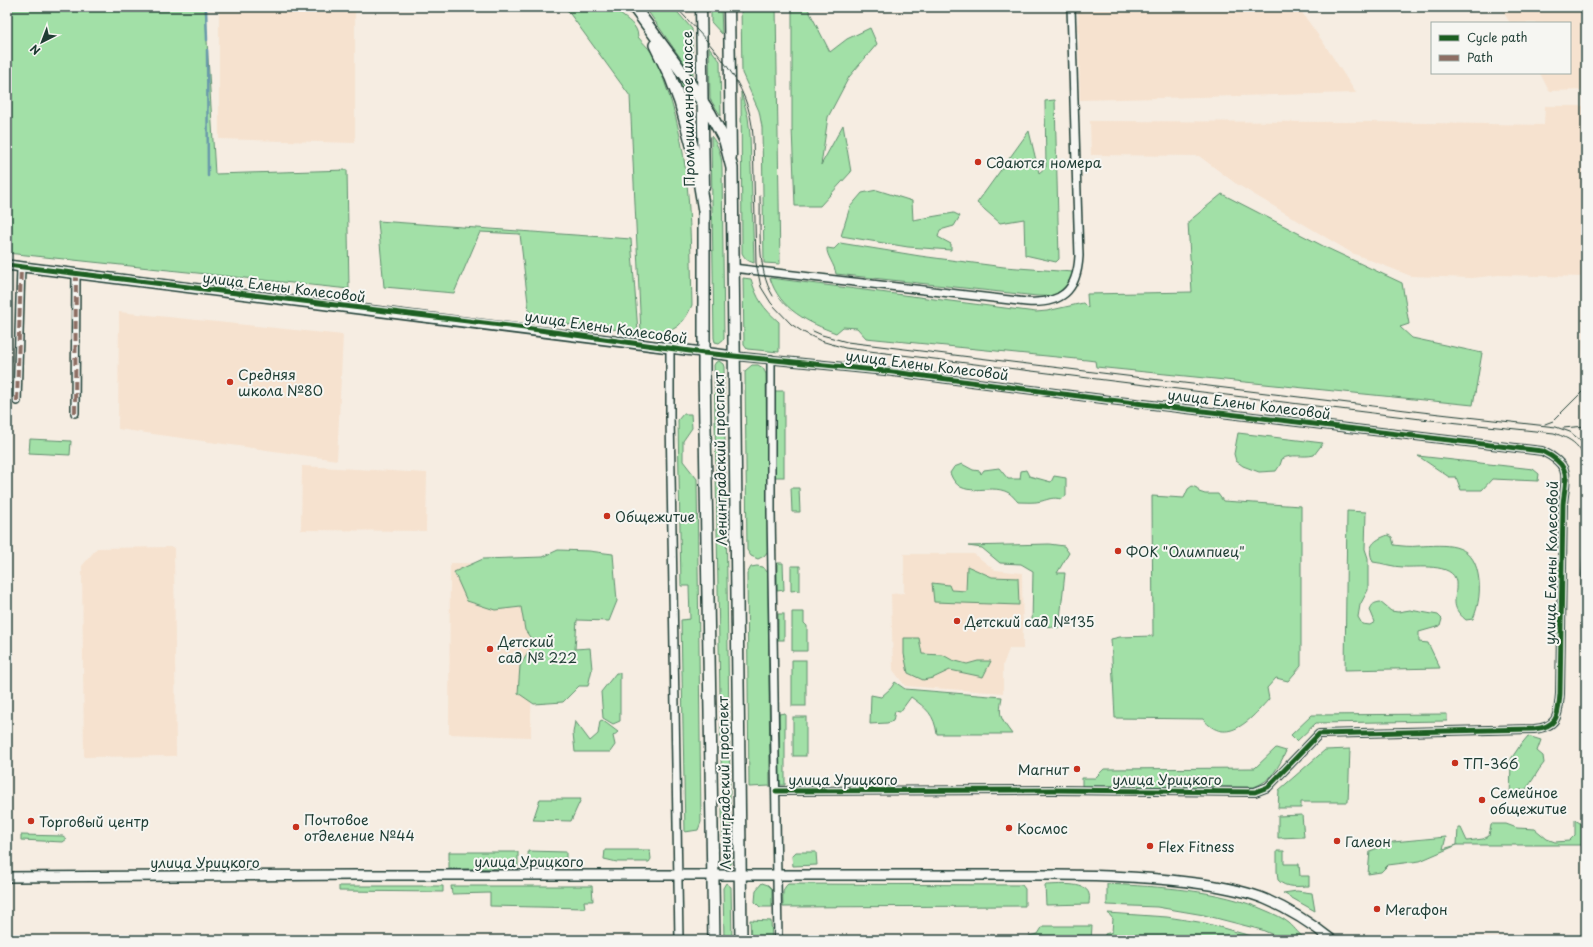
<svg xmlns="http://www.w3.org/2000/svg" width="1593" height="947" font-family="'Playpen Sans',sans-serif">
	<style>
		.built { fill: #f6e2cf }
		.green { fill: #a2e0a7; stroke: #608e6e }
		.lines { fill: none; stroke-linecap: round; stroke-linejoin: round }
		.stream { stroke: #6999ab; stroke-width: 2.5 }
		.minor-casing { stroke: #1f3d34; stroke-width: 10 }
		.tertiary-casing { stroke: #1f3d34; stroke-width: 12 }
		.secondary-casing { stroke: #1f3d34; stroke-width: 13 }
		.primary-casing { stroke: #1f3d34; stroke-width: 14 }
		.minor { stroke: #f6f6f2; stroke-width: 7 }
		.tertiary { stroke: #f6f6f2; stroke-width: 9 }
		.secondary { stroke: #f6f6f2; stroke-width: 10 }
		.primary { stroke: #f6f6f2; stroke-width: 11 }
		.tram { stroke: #1f3d34; stroke-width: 1 }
		.quiet { stroke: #8d6e63; stroke-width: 4; stroke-dasharray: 8 4; stroke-linecap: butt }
		.cycleway-casing { stroke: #f6f6f2; stroke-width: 8 }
		.cycleway { stroke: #1b5e20; stroke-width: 5 }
		.poi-dot { fill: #c8321e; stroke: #f6f6f2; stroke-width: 1.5 }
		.labels { text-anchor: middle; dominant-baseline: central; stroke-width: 4; stroke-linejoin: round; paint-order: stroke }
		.street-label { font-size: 14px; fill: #1f3d34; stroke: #f6f6f2 }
		.poi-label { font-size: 14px; fill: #1f3d34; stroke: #f6f6f2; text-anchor: start }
	</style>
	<rect width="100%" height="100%" fill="#f6ede2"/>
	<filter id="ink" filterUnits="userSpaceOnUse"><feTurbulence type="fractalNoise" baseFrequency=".025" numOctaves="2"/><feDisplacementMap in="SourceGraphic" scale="8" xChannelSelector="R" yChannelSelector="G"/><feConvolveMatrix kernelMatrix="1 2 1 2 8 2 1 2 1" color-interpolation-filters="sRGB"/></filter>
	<g filter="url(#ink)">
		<g class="built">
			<path d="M219 7H355V143L219 139Z"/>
			<path d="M1078 7H1298L1323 42 1356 93 1080 100Z"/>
			<path d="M1507 7H1586V90L1549 91 1540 73H1570V23H1510L1502 10Z"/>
			<path d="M1545 106H1586V277L1499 275 1472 278 1411 276 1352 253 1235 183 1199 156 1091 155 1090 121 1369 122 1544 125Z"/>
			<path d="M119 312 343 335 337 460 118 429Z"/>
			<path d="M302 466 427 473 426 531 301 530Z"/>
			<path d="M174 547 176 756 84 757 82 566 97 548Z"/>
			<path d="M904 554H974L995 570 1022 573 1023 649H1009L1003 665V693L905 686 893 670 891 594 904 593Z"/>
			<path d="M450 563 532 564 531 737 449 734Z"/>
		</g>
		<g class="green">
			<path d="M7 7H205L215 174 347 170 349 289 7 253Z"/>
			<path d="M565 7H618L619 13C627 20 638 25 638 37 642 42 648 47 652 53 658 64 663 77 667 89 692 159 690 233 692 305 680 333 668 333 641 333L630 96Z"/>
			<path d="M645 7H673L692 29 693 76Z"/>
			<path d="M711 7H721L722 34 711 22Z"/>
			<path d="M741 7H776L780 264 764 263 762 127 759 111 742 73Z"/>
			<path d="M792 7H807L830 52 847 39 870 28 877 44 849 77 828 117 821 165 843 125 851 172 820 206H795L792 128Z"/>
			<path d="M709 47 720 61 721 116 710 99Z"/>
			<path d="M674 70 691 97 692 123 685 100Z"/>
			<path d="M741 92 748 117 750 134 754 263C748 261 745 259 742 253Z"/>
			<path d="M1055 100 1059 259 1056 262 1025 255 1024 219 1000 223 977 203 1029 131 1039 173 1046 167 1045 101Z"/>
			<path d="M711 136C719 145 722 158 722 168L724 339 719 343 715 342 714 338Z"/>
			<path d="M877 190 912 201 913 220 954 213 960 216 954 226 940 230 938 237 951 244V250L908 247 841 236 850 207 862 193Z"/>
			<path d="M1222 194 1327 248 1402 283 1409 324 1400 327 1412 338 1482 353 1473 405 1096 367 1095 361 1087 360 866 338 857 328 843 327 836 333C809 323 779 309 770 278L1036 312 1047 311 1083 303 1088 308 1087 294 1192 292 1188 222Z"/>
			<path d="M378 221 631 239 638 332 530 320 520 234 480 232 454 293 384 287Z"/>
			<path d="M840 243 920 256 1004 267 1073 272C1071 281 1062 292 1053 295 1049 297 1042 296 1037 296L836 274C835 265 826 255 827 248L834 249Z"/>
			<path d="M743 278 751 279C757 299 763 308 779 322V352L747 349 744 345Z"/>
			<path d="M719 361 723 364 724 367 731 863 730 866 727 867 724 866 723 863 714 365 716 362Z"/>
			<path d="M752 365H758L763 368 766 374 768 551 764 556 758 559 751 556 747 550 745 371Z"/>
			<rect x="774" y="391" width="10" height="86"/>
			<path d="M683 414H691L692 428 683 441V461L697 479 701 822 698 830 685 832 681 620 690 619 689 586H681L678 420Z"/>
			<path d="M1238 433 1323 443 1314 455C1303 458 1292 453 1282 459L1280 465 1276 471 1259 472 1243 466 1236 461 1234 454Z"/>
			<path d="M30 439 71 441 70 455 29 453Z"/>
			<path d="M1418 456 1533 469 1539 474 1538 481 1492 479 1482 490H1461L1456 477H1449Z"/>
			<path d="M962 464 973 470 980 471 981 474 984 470 999 468 1008 479H1020L1021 471 1026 470 1029 476 1051 482 1054 476 1066 478V496L1061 499C1053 497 1049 499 1042 501 1034 503 1026 502 1018 502 1015 499 1012 495 1009 493 988 481 961 503 950 473L954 467Z"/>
			<path d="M1192 486 1197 488 1199 492 1205 494H1218L1223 501 1301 506V666L1288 681 1276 678 1267 688 1269 699C1252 718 1227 748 1203 719L1115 718 1111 639 1120 637 1153 636 1152 496 1184 498 1188 489Z"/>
			<path d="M791 488H799L800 512H792Z"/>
			<path d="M1347 511 1366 512 1365 549 1368 558V590L1360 605 1358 617 1362 624 1370 625 1375 622 1370 610C1372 604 1374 603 1380 602L1391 611 1398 612 1410 610 1438 615 1442 619 1440 626 1419 632V642L1428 643 1440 668 1345 670Z"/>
			<path d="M1388 535 1392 537 1394 545C1402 546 1410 547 1419 546 1445 545 1472 541 1478 574 1481 589 1479 605 1473 619L1466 620C1449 606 1457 600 1456 582 1454 562 1416 568 1403 567 1393 567 1383 563 1373 562 1366 546 1374 540 1388 535Z"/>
			<path d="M1049 544 1064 546 1069 553 1057 573H1065L1059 628 1032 624 1033 571 1021 564 1000 563 982 548 968 546Z"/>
			<path d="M558 550 589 551 613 554 617 601 609 621 577 620 575 649 590 648 592 669 588 686H579L563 702 534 704 518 693 520 666 534 643 525 630 521 607 495 610 467 601 454 572 483 559 543 557Z"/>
			<path d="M777 563H783L784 590 777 591Z"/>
			<path d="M757 566 763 567 768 573 770 786 749 787 747 574 751 567Z"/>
			<path d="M791 566H800V590L791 591Z"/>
			<path d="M967 566 992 577 1018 578 1019 605 934 602 932 583 949 585 951 590 966 591Z"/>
			<path d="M792 612H804V623L807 626V651H792Z"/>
			<rect x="778" y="614" width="6" height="26"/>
			<path d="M904 638H919L922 654 943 655 952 660 967 664 978 661H991L983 677 950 670 933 678 923 680 908 673 904 654Z"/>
			<rect x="792" y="660" width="14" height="46"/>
			<path d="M616 673H620V721L613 724 603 718 601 692Z"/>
			<path d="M895 682 905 689 1002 697C998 716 1001 719 1012 734H937C934 714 927 709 911 697L900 712 895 711 893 721 887 723 870 724 871 695 881 697 891 688Z"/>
			<path d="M785 713V785H780L779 714Z"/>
			<path d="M1447 714V721L1316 723 1297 741 1291 735 1312 715Z"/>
			<rect x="793" y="717" width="13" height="39"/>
			<path d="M602 720 618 732 613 736 615 745 610 752H575L573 733 575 721 590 741 598 734 600 721Z"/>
			<path d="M1528 736 1541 740 1537 751 1543 756 1544 763C1537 771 1533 781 1526 789L1519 790 1516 798 1510 799 1511 759 1519 747Z"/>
			<path d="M1276 748 1286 751C1279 767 1271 781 1254 787L1082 786V778H1095L1104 769 1255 768Z"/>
			<path d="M1350 749 1348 802H1301V808H1278L1279 790 1325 750Z"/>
			<path d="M540 799H581L571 821 533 820Z"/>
			<path d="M1302 815 1304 837 1278 838V816Z"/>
			<path d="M1575 820 1580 823 1586 822V845H1457L1420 861 1388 865 1381 872 1368 874 1370 851 1393 842 1446 837 1443 849 1457 845 1458 828H1461L1467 841 1483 839 1489 836 1491 824H1506L1517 828 1535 829 1547 839 1555 842 1569 841 1575 835Z"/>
			<path d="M21 835 63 836 67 839 63 842 21 840Z"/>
			<path d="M605 850H650L651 859 649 862H617L604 859Z"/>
			<path d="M528 851 566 852V864L552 868 533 869 529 864Z"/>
			<path d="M1277 851H1284V864H1299L1300 876H1309V886C1299 886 1286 889 1278 880L1277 871Z"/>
			<path d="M449 852H518V867L514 868 449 869Z"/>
			<path d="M796 852H816L817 865 793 866 792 856Z"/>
			<path d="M726 883 731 887 732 940H724L723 888Z"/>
			<path d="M762 883 768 885 772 889V907H760L755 902 756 890Z"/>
			<path d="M788 884 1022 885 1025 889V906L783 907C783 899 781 889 788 884Z"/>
			<path d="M1107 884C1160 887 1218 889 1267 911 1274 914 1283 918 1289 923 1296 929 1298 934 1307 940H1285L1262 930 1204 915 1157 907 1107 905Z"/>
			<path d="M1045 885C1056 885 1086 881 1089 894 1090 897 1089 901 1089 904L1046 905Z"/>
			<path d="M339 886H443V892L339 891Z"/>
			<path d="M451 886H592L593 901H584L585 908 490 906V893L452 894Z"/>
			<path d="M1297 891 1312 893 1315 911 1283 893Z"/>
			<path d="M1108 913 1167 917 1205 923 1258 938 1256 940H1105V934L1112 932 1113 919Z"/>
			<path d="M750 920 771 921 772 940H751Z"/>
			<path d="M1043 926H1092L1091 940H1029V936L1038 934Z"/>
		</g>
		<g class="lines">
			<g class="stream">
				<path d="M206 9 207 40"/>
				<path d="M207 50 208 176"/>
			</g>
			<g class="minor-casing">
				<g id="minor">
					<path d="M733 268 1027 302C1061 304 1077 292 1079 256L1071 7"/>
					<path d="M670 348V416L679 940"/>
					<path d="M734 356 885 371 1110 400 1542 451C1572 466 1566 475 1563 504L1560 694C1558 714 1559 727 1534 729L1319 734 1268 787 1255 792 1053 790 776 791"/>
					<path d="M771 359V512L778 940"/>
					<path d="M17 401 21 267"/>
					<path d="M75 413 76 274"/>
				</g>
			</g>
			<g class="tertiary-casing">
				<g id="tertiary">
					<path d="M7 265 734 356"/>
					<path d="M7 877 359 875H1054C1104 875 1154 877 1203 884 1223 887 1246 891 1265 899 1288 909 1312 924 1332 940"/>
				</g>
			</g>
			<g class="secondary-casing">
				<g id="secondary">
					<path d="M701 7 704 187"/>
					<path d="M729 7 731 156"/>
				</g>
			</g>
			<g class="primary-casing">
				<g id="primary">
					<path d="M634 7 682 72 710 113 725 141 732 168 741 940"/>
					<path d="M655 45 671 78 680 102 695 156 704 211V370L714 940"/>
				</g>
			</g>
			<use href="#minor" class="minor"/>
			<use href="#tertiary" class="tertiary"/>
			<use href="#secondary" class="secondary"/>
			<use href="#primary" class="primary"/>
			<g class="tram">
				<path d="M676 7C711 46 750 81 753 136L756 263 761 287 771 303 791 324 803 332 821 341 845 348 1421 419 1554 433C1573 440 1577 443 1586 460"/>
				<path d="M760 196C761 228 756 268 773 296"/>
				<path d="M813 331 822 335 847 342 1422 412 1556 427 1570 432 1586 445"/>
				<path d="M1545 424 1553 421 1586 388"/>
				<path d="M1563 428 1586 426"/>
				<path d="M1586 528C1583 565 1577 602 1586 639"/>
			</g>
			<g class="quiet">
				<path d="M17 401 21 267"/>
				<path d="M75 413 76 274"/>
			</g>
			<g class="cycleway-casing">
				<path id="cycleway" d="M7 265 525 328 704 353 885 371 1110 400 1542 451C1572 466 1566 475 1563 504L1560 694C1558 714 1559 727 1534 729L1319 734 1268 787 1255 792 1053 790 776 791"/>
			</g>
			<use href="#cycleway" class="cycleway"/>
		</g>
	</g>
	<g class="poi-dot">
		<circle cx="978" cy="162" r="4"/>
		<circle cx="230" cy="382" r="4"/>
		<circle cx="607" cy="516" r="4"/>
		<circle cx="1118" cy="551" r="4"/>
		<circle cx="957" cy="621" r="4"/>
		<circle cx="490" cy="649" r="4"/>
		<circle cx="1455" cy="763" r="4"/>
		<circle cx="1077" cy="769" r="4"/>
		<circle cx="1482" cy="800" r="4"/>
		<circle cx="31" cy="821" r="4"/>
		<circle cx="296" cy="827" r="4"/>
		<circle cx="1009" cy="828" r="4"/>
		<circle cx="1337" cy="841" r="4"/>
		<circle cx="1150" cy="846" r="4"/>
		<circle cx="1377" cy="909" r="4"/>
	</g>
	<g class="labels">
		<g class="street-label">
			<text transform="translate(688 109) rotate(-91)">Промышленное шоссе</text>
			<text transform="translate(284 287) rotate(7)">улица Елены Колесовой</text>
			<text transform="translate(606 327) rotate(8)">улица Елены Колесовой</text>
			<text transform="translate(927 365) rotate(7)">улица Елены Колесовой</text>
			<text transform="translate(1249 404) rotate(7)">улица Елены Колесовой</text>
			<text transform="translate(720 459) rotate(-91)">Ленинградский проспект</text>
			<text transform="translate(1551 563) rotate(-89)">улица Елены Колесовой</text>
			<text x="843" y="779">улица Урицкого</text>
			<text x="1167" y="779">улица Урицкого</text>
			<text transform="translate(724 783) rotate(-91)">Ленинградский проспект</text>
			<text x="529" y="861">улица Урицкого</text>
			<text x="205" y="862">улица Урицкого</text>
		</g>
		<g class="poi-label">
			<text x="986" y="162">Сдаются номера</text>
			<text x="238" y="374">Средняя<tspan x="238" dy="16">школа №80</tspan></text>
			<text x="615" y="516">Общежитие</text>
			<text x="1126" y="551">ФОК "Олимпиец"</text>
			<text x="965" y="621">Детский сад №135</text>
			<text x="498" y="641">Детский<tspan x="498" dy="16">сад № 222</tspan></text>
			<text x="1463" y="763">ТП-366</text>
			<text x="1069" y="769" text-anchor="end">Магнит</text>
			<text x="1490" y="792">Семейное<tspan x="1490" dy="16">общежитие</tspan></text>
			<text x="304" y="819">Почтовое<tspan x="304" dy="16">отделение №44</tspan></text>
			<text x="39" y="821">Торговый центр</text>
			<text x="1017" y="828">Космос</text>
			<text x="1345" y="841">Галеон</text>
			<text x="1158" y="846">Flex Fitness</text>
			<text x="1385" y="909">Мегафон</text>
		</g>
	</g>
	<rect width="1593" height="947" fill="none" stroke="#f6f6f2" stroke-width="24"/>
	<rect x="12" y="12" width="1569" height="923" fill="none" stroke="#1f3d34" stroke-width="1.5" filter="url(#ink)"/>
	<rect x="1431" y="22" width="140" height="52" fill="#f6f6f2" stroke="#a0aca6"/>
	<rect x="1439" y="35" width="20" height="6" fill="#1b5e20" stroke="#a0aca6"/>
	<text x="1467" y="42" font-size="12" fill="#1f3d34">Cycle path</text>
	<rect x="1439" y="55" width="20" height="6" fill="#8d6e63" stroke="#a0aca6"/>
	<text x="1467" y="62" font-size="12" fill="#1f3d34">Path</text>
	<g transform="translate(42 42) rotate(222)" stroke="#f6f6f2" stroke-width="3" paint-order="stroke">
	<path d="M0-3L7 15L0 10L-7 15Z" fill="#1f3d34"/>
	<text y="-6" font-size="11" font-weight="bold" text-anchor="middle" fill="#1f3d34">N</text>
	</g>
</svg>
